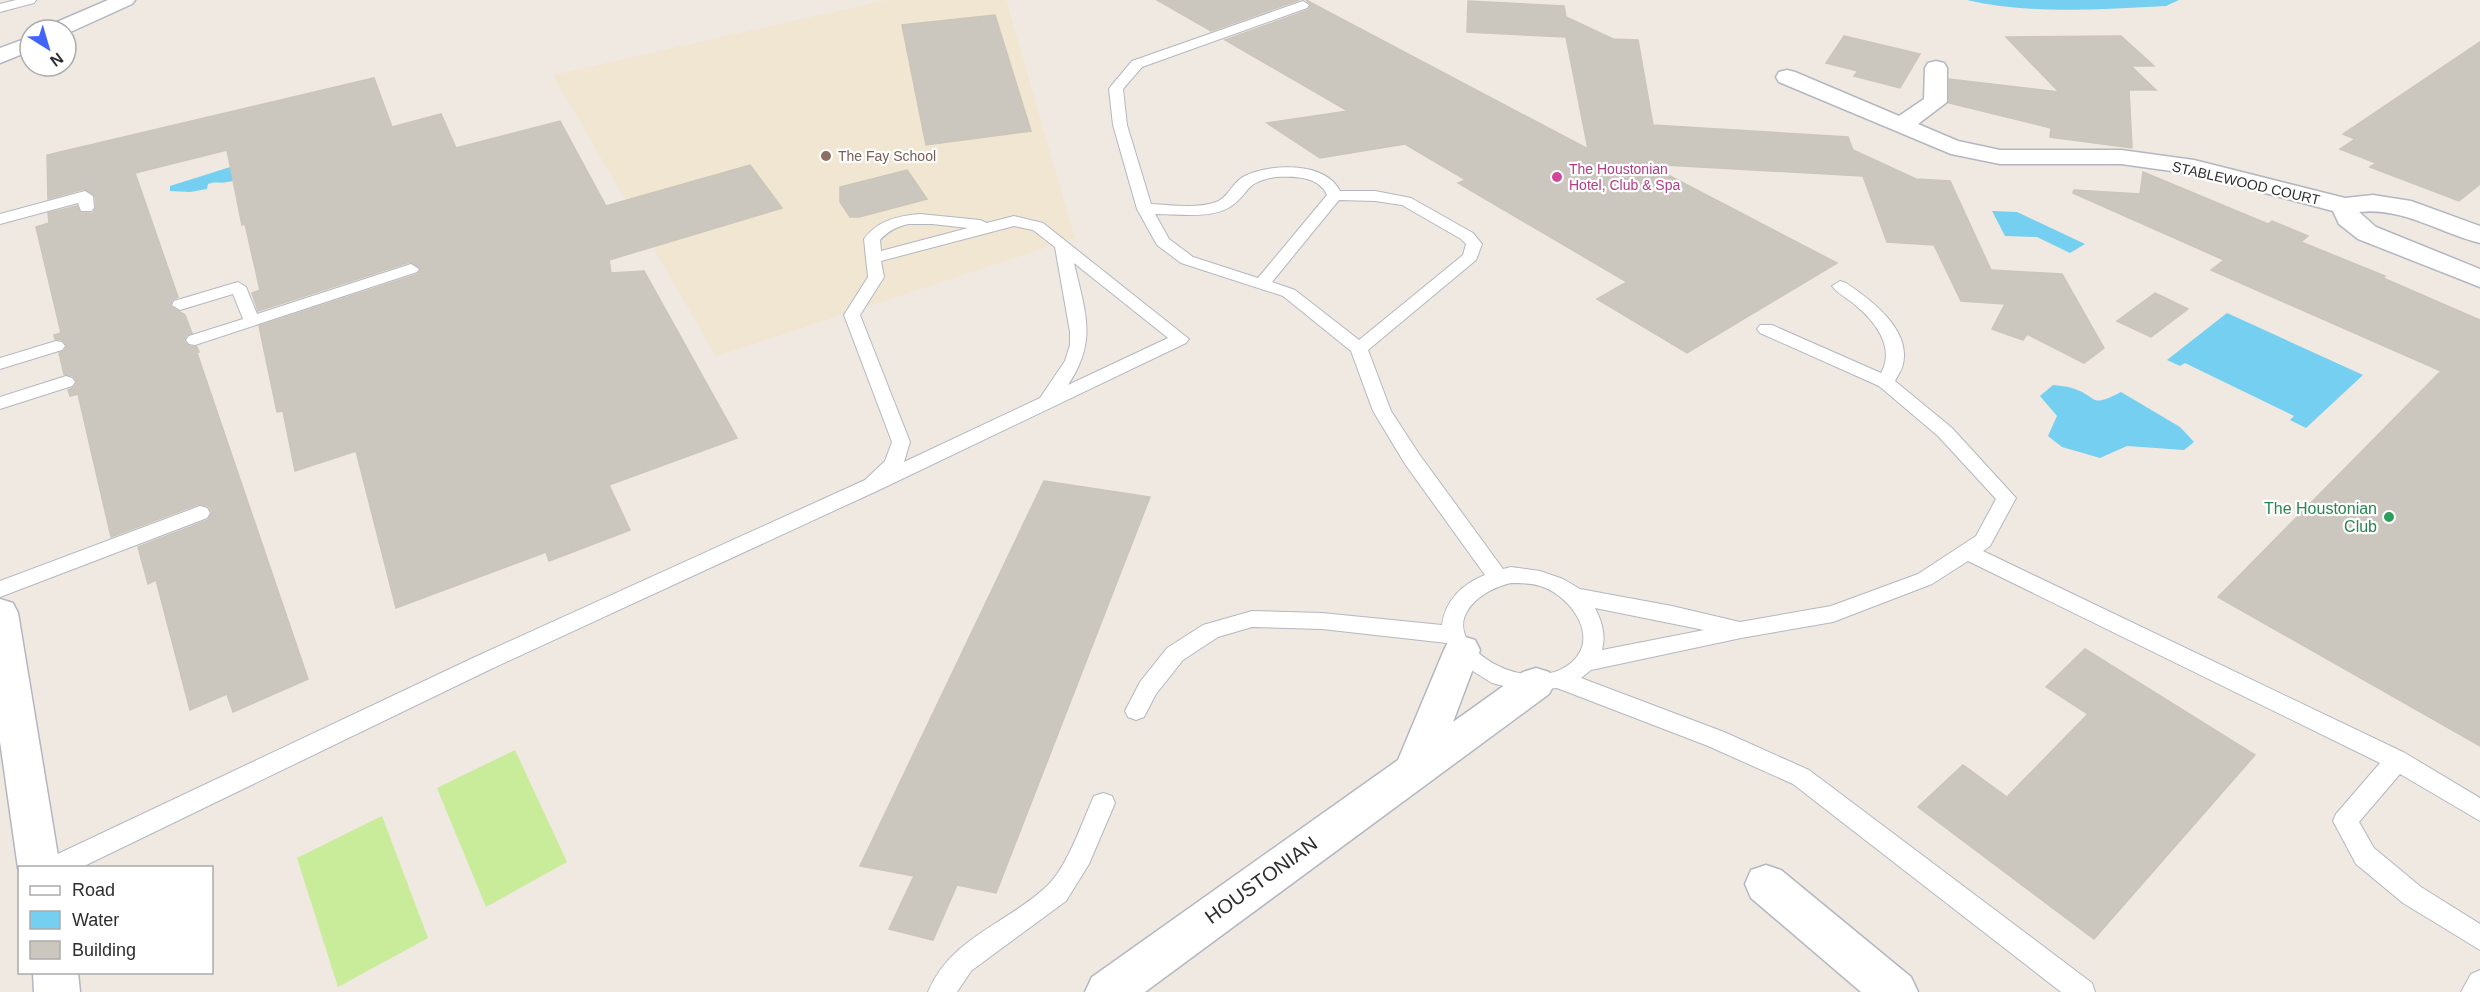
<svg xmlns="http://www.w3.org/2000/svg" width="2480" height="992" font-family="Helvetica,sans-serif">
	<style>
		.education { fill: #f0e6d1 }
		.pitch { fill: #c9ec9a }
		.water { fill: #75cff0 }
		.building { fill: #cbc7bf; stroke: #cbc5ba; stroke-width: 1.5 }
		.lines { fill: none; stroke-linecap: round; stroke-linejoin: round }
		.lane-casing { stroke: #b4b7c1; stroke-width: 2 }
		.street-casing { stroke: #b4b7c1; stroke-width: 3 }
		.secondary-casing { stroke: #b4b7c1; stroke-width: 3 }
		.lane { fill: #fff; fill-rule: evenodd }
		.street { fill: #fff; fill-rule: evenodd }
		.secondary { fill: #fff; fill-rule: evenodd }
		.education-dot { fill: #8d6e63; stroke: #fff; stroke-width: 2 }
		.hotel-dot { fill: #d1479c; stroke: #fff; stroke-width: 2 }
		.leisure-dot { fill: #2e9e5b; stroke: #fff; stroke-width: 2 }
		.labels { text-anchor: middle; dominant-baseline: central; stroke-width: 4.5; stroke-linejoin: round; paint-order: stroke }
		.far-education-label { font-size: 14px; fill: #785e54; stroke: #fff; text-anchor: start }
		.far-hotel-label { font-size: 14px; fill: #b23c85; stroke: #fff; text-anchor: start }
		.far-street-label { font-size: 14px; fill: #2e2e2e; stroke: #fff }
		.leisure-label { font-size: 16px; fill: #27864d; stroke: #fff; text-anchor: end }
		.near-street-label { font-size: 20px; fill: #2e2e2e; stroke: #fff }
	</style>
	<rect width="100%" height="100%" fill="#efe9e1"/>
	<path class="education" d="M887 0H1006L1075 238 716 356 553 75Z"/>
	<g class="pitch">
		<path d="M515 750 567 862 486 907 437 788Z"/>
		<path d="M382 816 428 938 338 987 297 858Z"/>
	</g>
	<g class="water">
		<path d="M1967 0H2179L2166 6C2100 9 2032 15 1967 0Z"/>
		<path d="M243 163 241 177C237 179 232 182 227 182 220 184 216 181 208 184L207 189 190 192 170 191V186Z"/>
		<path d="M1992 211 2017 212 2085 244 2070 253 2037 237 2005 236Z"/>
		<path d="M2227 313 2363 375 2306 428 2290 420 2294 416 2185 363 2180 366 2167 360Z"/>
		<path d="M2053 385C2059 386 2066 386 2072 388 2100 397 2088 409 2121 392L2180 427 2194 442 2184 450 2127 446 2100 458 2062 447 2048 436 2057 416 2040 396Z"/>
	</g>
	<g class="building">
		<path d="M1157 0H1299L1211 31Z"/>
		<path d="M1306 0 1588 149 1566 37 1467 32 1468 1 1564 6 1566 17 1613 39 1638 40 1653 125 1848 137 1853 150 1916 179 1950 181 1991 270 2062 274 2104 348 2084 363 2027 334 2023 340 1992 329 2005 304 1961 301 1934 245 1887 242 1863 176 1647 164 1837 263 1687 353 1597 299 1627 282 1458 183 1466 180 1405 144 1320 158 1267 123 1348 111 1225 40 1308 10 1311 5Z"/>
		<path d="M995 15 1031 131 926 145 902 25Z"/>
		<path d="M1844 36 1920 54 1900 88 1854 76 1858 71 1826 63Z"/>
		<path d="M2121 36 2154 66H2131L2156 90H2129L2132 148 2050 137 2051 128 1949 103V79L2059 92 2006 37Z"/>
		<path d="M2480 42V184L2459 201 2370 167 2376 163 2340 149 2355 139 2343 134Z"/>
		<path d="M374 78 392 127 441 114 456 148 560 121 606 206 750 165 782 208 609 260 611 273 644 271 737 438 609 485 630 530 549 561 546 552 396 608 356 451 295 471 283 411 277 412 259 326 418 274 421 269 410 262 258 311 252 293 260 290 245 224 242 225 227 150 135 173 178 297 172 300 170 306 185 315 192 333 187 335 184 341 189 346 197 347 199 352 197 353 308 679 233 712 227 694 190 710 156 580 148 584 138 547 208 520 212 512 208 506 199 504 111 537 78 394 70 396 68 390 74 387 77 382 73 376 64 374 59 353 64 351 67 346 62 340 55 339 54 335 61 333 36 227 49 223 48 213 77 206 80 213H93L96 208 95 196 84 189 48 199 47 155Z"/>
		<path d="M907 170 927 199 859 217H850L840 202V187Z"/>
		<path d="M2143 172 2268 224 2272 221 2308 236 2301 242 2385 276 2383 278 2480 320V746L2218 597 2441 371 2211 270 2224 260 2073 193 2074 190 2140 194Z"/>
		<path d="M2155 293 2188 309 2151 337 2117 321Z"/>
		<path d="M1044 481 1150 497 996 893 957 885 933 940 889 929 914 876 860 866Z"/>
		<path d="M2085 649 2255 755 2094 939 1918 807 1963 765 2007 797 2088 714 2046 687Z"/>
	</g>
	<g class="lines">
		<g class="lane-casing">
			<g id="lane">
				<path d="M16 0H36L34 3 0 12V4Z"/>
				<path d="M1303 1 1309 5 1307 8 1142 67 1123 89 1127 125 1151 204C1171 205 1197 209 1216 202 1228 198 1232 183 1243 177 1269 163 1325 161 1340 191H1375L1411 198 1473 233 1482 244 1476 260 1368 350 1391 411 1419 454 1503 569 1511 567 1540 571 1563 579 1580 589 1672 606 1740 622 1831 606 1918 574 1976 536 1996 499 1938 436 1879 386 1760 333 1757 329 1760 325H1772L1881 373C1896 347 1874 320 1854 304 1847 298 1837 293 1832 286L1840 281 1846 283C1870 299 1911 329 1903 364 1902 370 1898 375 1895 381L1952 428 2016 498 1990 546 1983 551 2405 753 2480 798V821L2400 774 2359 822 2374 848 2421 887 2480 924V950L2403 903 2356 864 2333 821 2336 814 2380 763 1968 561 1932 584 1833 622 1741 638 1591 670 1581 678 1724 732 1809 770 2092 983 2095 992H2061L1793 784 1708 746 1557 688 1523 691 1492 683 1463 665 1447 643 1322 629 1252 627 1218 637 1183 660 1156 694 1144 717 1136 720 1128 717 1125 711 1140 682 1167 648 1203 625 1252 611 1322 613 1442 625C1445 601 1462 584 1485 575L1405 464 1373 411 1351 351 1283 296 1181 263 1157 245 1137 209 1113 125 1109 89 1111 86 1132 61ZM1276 177C1294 176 1319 176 1327 195L1258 278 1193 257 1169 239 1155 214C1177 214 1211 219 1230 207 1251 193 1243 182 1276 177ZM1339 200 1375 201 1402 205 1461 239 1466 244 1463 255 1359 340 1295 290 1272 282ZM1511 583C1521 583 1533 583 1543 587 1571 597 1600 637 1572 662 1544 687 1493 672 1472 646 1446 616 1483 589 1511 583ZM1595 608 1704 630 1602 650C1606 635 1602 622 1595 608Z"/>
				<path d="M85 191 93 196 94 208 91 211H81L78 203 0 224V214Z"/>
				<path d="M920 214 980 220 987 223 1014 216 1043 223 1189 339 1186 343 879 490 491 669 80 868H42L45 860 475 657 865 480 885 461 892 442 844 315 868 277 864 239C878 220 898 216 920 214ZM908 224H932L968 228 881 251 880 240C888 231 896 227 908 224ZM1014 226 1033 230 1055 247 1070 332V345L1065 361 1040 398 904 462 910 442 860 315 884 277 881 261ZM1074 263 1168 338 1068 385C1098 340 1085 312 1074 263Z"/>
				<path d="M411 264 419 269 417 272 195 345 189 344 186 340 189 336 243 319 233 294 180 310 172 305 174 301 238 282 246 287 257 314Z"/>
				<path d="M56 341 62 342 65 346 62 350 0 369V358Z"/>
				<path d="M66 376 72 378 75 382 72 386 0 409V397Z"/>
				<path d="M200 506 207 508 210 513 207 518 0 597V581Z"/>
				<path d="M1103 793 1112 796 1115 803 1089 864 1066 901 971 971 957 992H928C951 937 1007 924 1047 886 1068 866 1082 822 1094 796Z"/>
				<path d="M2480 970V992H2461L2471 974Z"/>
			</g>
		</g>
		<g class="street-casing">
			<g id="street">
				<path d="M1936 61 1944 63 1947 68V102L1918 124 1958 141 2000 150H2121L2194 160 2345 198 2373 195 2411 201 2480 226V243C2439 233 2403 207 2359 212L2376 227 2480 269V287L2358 239 2339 224 2333 211 2193 174 2121 164H2000L1951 154 1779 82 1776 77 1779 72 1787 70 1795 72 1899 116 1924 99 1925 68 1928 63Z"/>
				<path d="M1462 636 1475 640 1480 650 1453 722 1523 672 1536 668 1549 672 1555 683 1549 694 1145 992H1085L1092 977 1398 760 1444 650 1449 640Z"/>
				<path d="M1766 865 1781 870 1911 977 1918 992H1861L1751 898 1745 884 1751 870Z"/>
			</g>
		</g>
		<g class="secondary-casing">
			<g id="secondary">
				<path d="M108 0H135L132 4 66 34V30H47L50 25Z"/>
				<path d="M30 37V51L0 63V48Z"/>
				<path d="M0 599 13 603 18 613 60 868H20V872L18 868 0 741Z"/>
				<path d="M33 972H78L80 992H34Z"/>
			</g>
		</g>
		<use href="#lane" class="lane"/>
		<use href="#street" class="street"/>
		<use href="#secondary" class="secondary"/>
	</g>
	<circle class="education-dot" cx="826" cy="156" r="6"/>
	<circle class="hotel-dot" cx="1557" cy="177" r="6"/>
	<circle class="leisure-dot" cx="2389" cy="517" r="6"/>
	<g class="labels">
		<g class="far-education-label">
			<text x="838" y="156">The Fay School</text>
		</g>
		<g class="far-hotel-label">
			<text x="1569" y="169">The Houstonian<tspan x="1569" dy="16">Hotel, Club &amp; Spa</tspan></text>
		</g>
		<g class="far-street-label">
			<text transform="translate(2246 183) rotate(13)">STABLEWOOD COURT</text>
		</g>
		<g class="leisure-label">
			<text x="2377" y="508">The Houstonian<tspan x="2377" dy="18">Club</tspan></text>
		</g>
		<g class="near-street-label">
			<text transform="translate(1261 880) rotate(-36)">HOUSTONIAN</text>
		</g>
	</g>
	<rect x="18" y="866" width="195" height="108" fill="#ffffff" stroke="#ababab" stroke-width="1.5"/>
	<rect x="30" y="886" width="30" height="9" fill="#ffffff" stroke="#ababab" stroke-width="1.5"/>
	<text x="72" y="896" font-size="18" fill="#2e2e2e">Road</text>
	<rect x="30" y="911" width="30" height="18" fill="#75cff0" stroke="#ababab" stroke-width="1.5"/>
	<text x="72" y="926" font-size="18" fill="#2e2e2e">Water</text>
	<rect x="30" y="941" width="30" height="18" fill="#cbc7bf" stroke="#ababab" stroke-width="1.5"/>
	<text x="72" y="956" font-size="18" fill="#2e2e2e">Building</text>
	<g transform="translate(48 48) rotate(143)"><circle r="28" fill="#ffffff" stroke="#ababab" stroke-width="1.5"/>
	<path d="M0-4.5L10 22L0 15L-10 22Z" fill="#4264fb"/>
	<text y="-9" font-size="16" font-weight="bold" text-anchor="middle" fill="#2e2e2e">N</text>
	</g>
</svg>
